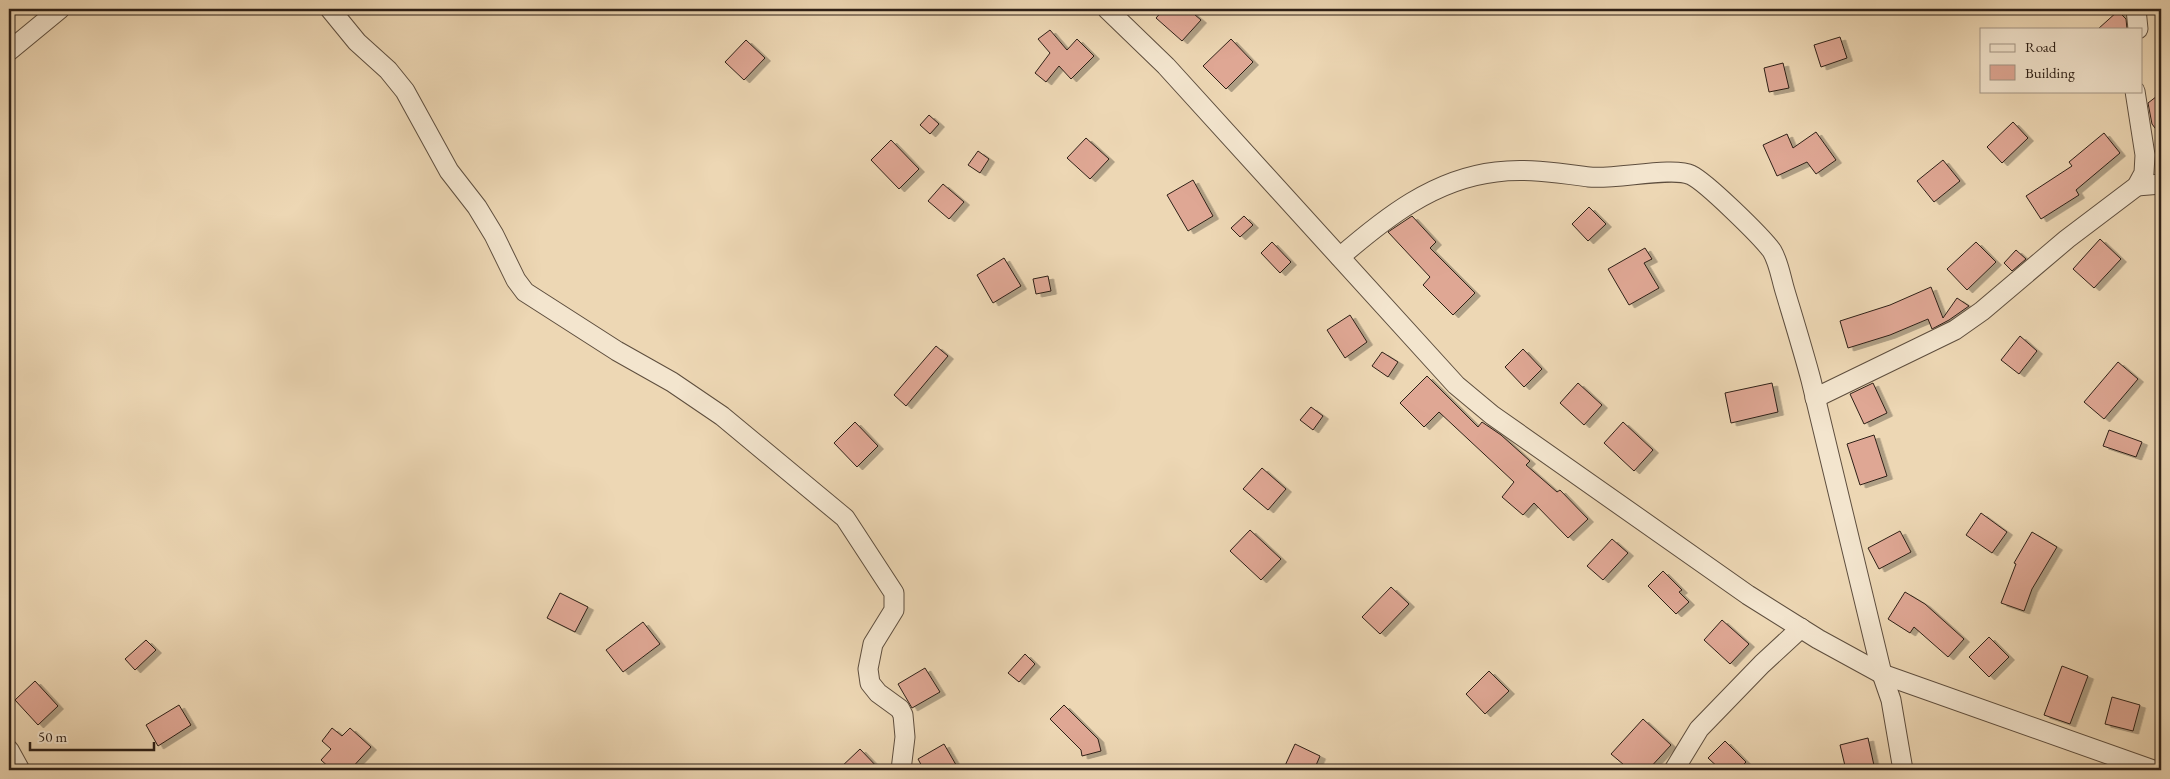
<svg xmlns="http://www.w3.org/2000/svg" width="2170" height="779" font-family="'EB Garamond',serif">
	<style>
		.building { fill: #dfa794; stroke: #2e2017; filter: url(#shadow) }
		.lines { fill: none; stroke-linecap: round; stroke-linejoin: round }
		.minor-casing { stroke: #5e4e3e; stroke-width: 21 }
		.minor { stroke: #f3e5ce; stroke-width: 19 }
	</style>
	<defs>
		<filter id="shadow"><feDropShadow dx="5.5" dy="3" stdDeviation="0" flood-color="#0004"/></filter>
	</defs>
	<rect width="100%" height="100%" fill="#edd7b4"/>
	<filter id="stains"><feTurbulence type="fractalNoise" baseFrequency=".004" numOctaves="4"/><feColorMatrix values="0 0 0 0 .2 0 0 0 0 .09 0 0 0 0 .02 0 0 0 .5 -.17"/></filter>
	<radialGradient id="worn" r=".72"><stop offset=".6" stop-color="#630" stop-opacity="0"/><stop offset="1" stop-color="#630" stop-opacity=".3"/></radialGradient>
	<g class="building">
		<path d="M1164 9H1188L1201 20 1182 41 1156 18Z"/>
		<path d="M2118 11 2126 19 2127 29H2098Z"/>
		<path d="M1050 30 1067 50 1077 39 1094 56 1071 79 1059 66 1046 82 1035 73 1050 53 1038 39Z"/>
		<path d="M1840 37 1847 58 1821 67 1814 45Z"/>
		<path d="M1231 39 1253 62 1226 89 1203 66Z"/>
		<path d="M746 40 765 58 744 80 725 62Z"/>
		<path d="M1783 63 1789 88 1769 92 1764 68Z"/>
		<path d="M2161 93V136L2152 124 2148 103Z"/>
		<path d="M929 115 939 124 930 134 920 125Z"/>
		<path d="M2013 122 2028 138 2002 163 1987 147Z"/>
		<path d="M1816 132 1836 160 1816 174 1807 162 1777 176 1763 145 1787 134 1793 148Z"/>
		<path d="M2104 133 2120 153 2076 190 2079 195 2041 219 2026 196 2072 166 2069 162Z"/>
		<path d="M1086 138 1109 159 1090 179 1067 158Z"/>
		<path d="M891 140 919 169 899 189 871 160Z"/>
		<path d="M978 151 989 159 980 173 968 165Z"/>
		<path d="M1943 160 1960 181 1934 202 1917 181Z"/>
		<path d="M1193 180 1213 216 1188 231 1167 195Z"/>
		<path d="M943 184 964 202 949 219 928 201Z"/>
		<path d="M1589 207 1606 224 1588 241 1572 224Z"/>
		<path d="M1244 216 1253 225 1240 237 1231 228Z"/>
		<path d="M1412 216 1436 242 1430 248 1475 293 1453 315 1423 285 1430 277 1388 232Z"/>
		<path d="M2100 239 2121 259 2094 288 2073 269Z"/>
		<path d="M1272 242 1291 262 1280 273 1261 253Z"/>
		<path d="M1976 242 1996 262 1967 290 1947 269Z"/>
		<path d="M1645 248 1652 259 1644 263 1659 288 1629 305 1608 269Z"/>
		<path d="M2016 250 2026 259 2012 271 2004 263Z"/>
		<path d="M1004 258 1021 286 993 303 977 275Z"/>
		<path d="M1048 276 1051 291 1036 294 1033 279Z"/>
		<path d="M1931 287 1943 318 1957 298 1969 306 1949 320 1932 329 1928 319 1890 335 1848 348 1840 321 1890 305Z"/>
		<path d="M1350 315 1367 342 1345 358 1327 330Z"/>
		<path d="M2020 336 2037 351 2019 374 2001 360Z"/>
		<path d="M936 346 948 356 906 406 894 395Z"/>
		<path d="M1523 349 1542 369 1524 387 1505 367Z"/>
		<path d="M1382 352 1398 362 1388 377 1372 366Z"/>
		<path d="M2118 362 2138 379 2104 419 2084 402Z"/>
		<path d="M1427 376 1478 427 1482 422 1501 435 1530 461 1526 465 1557 492 1560 490 1588 519 1568 538 1534 503 1523 515 1502 497 1514 482 1439 412 1424 427 1400 403Z"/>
		<path d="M1578 383 1602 405 1584 425 1560 403Z"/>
		<path d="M1772 383 1778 412 1731 423 1725 393Z"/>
		<path d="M1873 383 1887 413 1864 424 1850 394Z"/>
		<path d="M1311 407 1323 416 1313 430 1300 420Z"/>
		<path d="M855 422 878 446 857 467 834 443Z"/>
		<path d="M1623 422 1653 450 1634 471 1604 443Z"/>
		<path d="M2109 430 2142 442 2136 457 2103 446Z"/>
		<path d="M1874 435 1887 476 1860 485 1847 444Z"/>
		<path d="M1262 468 1286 489 1268 510 1243 489Z"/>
		<path d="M1981 513 2007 532 1992 553 1966 535Z"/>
		<path d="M1250 530 1281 559 1261 580 1230 551Z"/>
		<path d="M1900 531 1911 552 1879 569 1868 548Z"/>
		<path d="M2032 532 2057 547 2032 589 2024 611 2001 603 2016 564 2014 563Z"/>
		<path d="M1612 539 1628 553 1603 580 1587 566Z"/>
		<path d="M1663 571 1682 590 1679 592 1689 602 1676 614 1648 586Z"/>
		<path d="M1391 587 1409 604 1380 634 1362 617Z"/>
		<path d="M1905 592 1925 604 1964 639 1948 657 1914 627 1910 633 1888 619Z"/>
		<path d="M560 593 588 607 575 632 547 618Z"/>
		<path d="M1722 620 1749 644 1730 664 1704 640Z"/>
		<path d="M643 622 660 644 623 672 606 650Z"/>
		<path d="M1989 637 2009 657 1989 677 1969 657Z"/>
		<path d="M146 640 156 650 135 670 125 659Z"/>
		<path d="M1025 654 1035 664 1019 682 1008 673Z"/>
		<path d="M2062 666 2088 676 2070 724 2044 715Z"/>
		<path d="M925 668 940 692 912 708 898 684Z"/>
		<path d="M1489 671 1509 691 1485 714 1466 694Z"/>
		<path d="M35 681 58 706 38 725 15 700Z"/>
		<path d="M2112 697 2140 705 2133 731 2105 724Z"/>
		<path d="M179 705 191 725 158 746 146 725Z"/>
		<path d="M1064 705 1098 739 1101 751 1082 756 1081 750 1050 719Z"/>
		<path d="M1643 719 1671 745 1648 770H1630L1611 754Z"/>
		<path d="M332 728 342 736 350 728 371 747 350 770H332L321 760 331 749 322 741Z"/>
		<path d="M1868 738 1875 770H1846L1840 745Z"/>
		<path d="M1725 741 1746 762 1738 770H1721L1708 758Z"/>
		<path d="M944 744 959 770H924L918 759Z"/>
		<path d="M1295 744 1320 756 1314 770H1283Z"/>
		<path d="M860 749 880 770H838Z"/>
	</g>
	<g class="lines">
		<g class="minor-casing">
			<g id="minor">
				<path d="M330 9 357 42 388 70 405 91 449 171 477 207 494 235 516 280 525 292 617 351 672 382 722 416 845 518 894 593V610L873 644 868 669 870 683 878 693 900 709 903 715 905 737 901 770"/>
				<path d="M1107 9 1166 66 1456 385 1492 415 1748 595 1818 639 1882 674 2153 770"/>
				<path d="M2136 9 2138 29"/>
				<path d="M9 51 60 9"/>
				<path d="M2137 186 2161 184"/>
				<path d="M1340 257C1385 218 1434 179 1496 172 1526 168 1559 173 1589 177 1615 180 1673 166 1691 175 1706 182 1762 237 1772 251 1779 263 1781 278 1785 291 1794 321 1803 350 1811 380 1835 478 1858 576 1882 674L1891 700 1903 770"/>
				<path d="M1815 398 1955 330 1982 311 2067 239 2137 186 2144 173 2145 155 2135 91"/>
				<path d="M9 750 20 770"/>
				<path d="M1674 770 1699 729 1762 664 1801 628"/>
			</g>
		</g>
		<use href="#minor" class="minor"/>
	</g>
	<rect width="2170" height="779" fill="none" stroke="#edd7b4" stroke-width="30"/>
	<rect x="10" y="10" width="2150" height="759" fill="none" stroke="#2e2017" stroke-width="2.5"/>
	<rect x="15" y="15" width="2140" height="749" fill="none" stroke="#2e2017"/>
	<rect x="1980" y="28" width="162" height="65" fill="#f3e5ce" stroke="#a49685"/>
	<rect x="1990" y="44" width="25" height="8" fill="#f3e5ce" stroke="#a49685"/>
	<text x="2025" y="52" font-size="15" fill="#2e2017">Road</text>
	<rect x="1990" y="65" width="25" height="15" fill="#dfa794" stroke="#a49685"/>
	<text x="2025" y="78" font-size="15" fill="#2e2017">Building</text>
	<path d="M30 742v8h124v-8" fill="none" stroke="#2e2017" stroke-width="2.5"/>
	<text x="38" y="742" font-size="15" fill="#2e2017" stroke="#f3e5ce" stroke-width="4" paint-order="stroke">50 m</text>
	<rect width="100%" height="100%" filter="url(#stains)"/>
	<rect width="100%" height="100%" fill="url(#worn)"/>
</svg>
